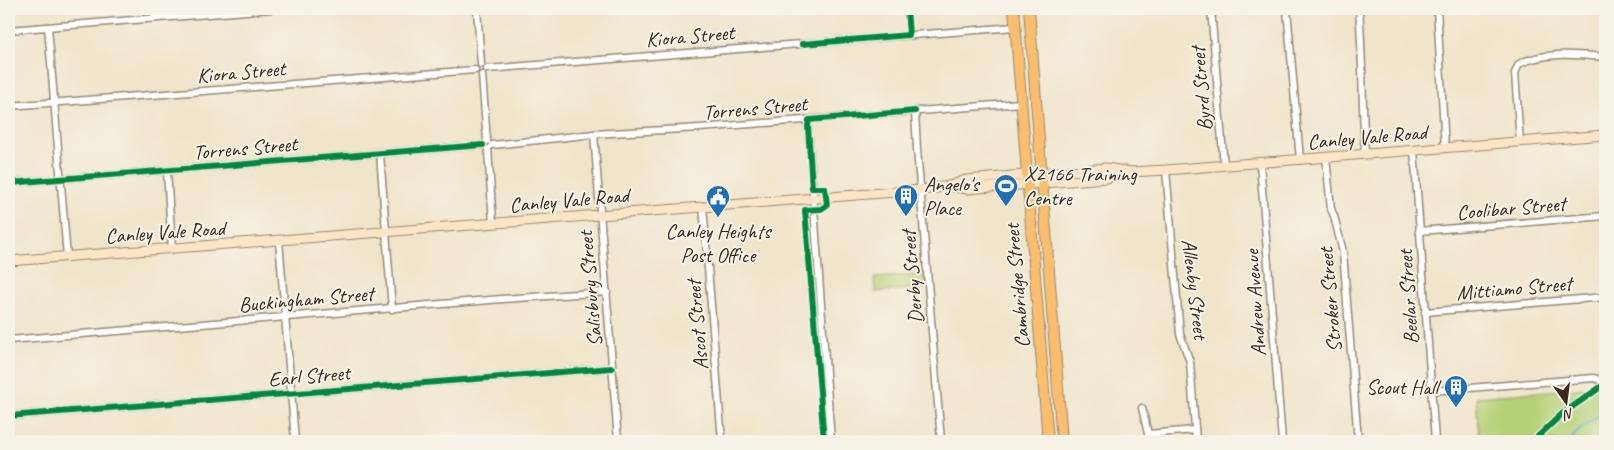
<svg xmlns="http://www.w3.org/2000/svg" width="1614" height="450" font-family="Caveat,sans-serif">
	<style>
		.green { fill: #b5d075; stroke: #787d4a }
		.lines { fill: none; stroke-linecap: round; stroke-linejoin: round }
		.stream { stroke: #53a7cf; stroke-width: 2 }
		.minor-casing { stroke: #968874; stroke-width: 9 }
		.secondary-casing { stroke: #968874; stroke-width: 11 }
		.trunk-casing { stroke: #968874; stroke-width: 12 }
		.minor { stroke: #fff; stroke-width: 6 }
		.secondary { stroke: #fde5c5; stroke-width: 9 }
		.trunk { stroke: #fabe6e; stroke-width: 10 }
		.cycleway-casing { stroke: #f7f3e8; stroke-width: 9 }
		.cycleway { stroke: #00873e; stroke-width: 6 }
		.labels { text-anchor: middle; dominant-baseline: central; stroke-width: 4; stroke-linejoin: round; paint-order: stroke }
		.street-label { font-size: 21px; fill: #3b2a1e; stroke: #f7f3e8 }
		.poi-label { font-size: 21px; fill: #3b2a1e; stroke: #f7f3e8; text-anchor: start }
	</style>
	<rect width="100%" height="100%" fill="#f7f3e8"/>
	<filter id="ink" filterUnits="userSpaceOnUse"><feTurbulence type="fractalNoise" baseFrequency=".02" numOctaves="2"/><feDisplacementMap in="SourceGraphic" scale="10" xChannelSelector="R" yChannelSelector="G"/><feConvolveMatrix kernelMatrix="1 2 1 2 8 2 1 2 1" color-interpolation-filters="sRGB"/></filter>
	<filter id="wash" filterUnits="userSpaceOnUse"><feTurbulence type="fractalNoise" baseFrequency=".0096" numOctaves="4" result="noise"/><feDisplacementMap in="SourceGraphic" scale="20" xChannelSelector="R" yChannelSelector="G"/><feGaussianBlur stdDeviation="1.12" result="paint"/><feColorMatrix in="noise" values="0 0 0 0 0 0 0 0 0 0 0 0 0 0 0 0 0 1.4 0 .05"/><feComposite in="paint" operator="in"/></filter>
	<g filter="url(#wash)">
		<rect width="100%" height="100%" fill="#f0e5ca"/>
		<g class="green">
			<path d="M924 274 925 288 875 292 874 278Z"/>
			<path d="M1586 388H1605V441H1479L1476 397Z"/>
		</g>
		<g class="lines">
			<path class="stream" d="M1569 441 1582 428 1605 410"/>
		</g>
	</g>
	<g filter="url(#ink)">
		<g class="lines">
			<g class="minor-casing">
				<g id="minor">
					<path d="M477 9 481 64"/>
					<path d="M1211 9 1224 166"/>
					<path d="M1287 9 1300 160"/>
					<path d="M1359 9C1363 57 1362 106 1365 154"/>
					<path d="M1437 9 1445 148"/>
					<path d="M48 27 67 257"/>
					<path d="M9 30 271 9"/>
					<path d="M487 69 1015 27"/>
					<path d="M482 75 487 141"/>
					<path d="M9 106 475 70"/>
					<path d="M915 111 917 149 941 441"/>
					<path d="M809 120 808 126 831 441"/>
					<path d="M594 134 618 441"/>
					<path d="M1520 142 1515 73 1519 64C1544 51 1579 55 1605 57"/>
					<path d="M492 145 594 134 700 128 1021 103"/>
					<path d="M488 149 493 223"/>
					<path d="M1414 150 1435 441"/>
					<path d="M380 154 392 309"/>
					<path d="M1326 157 1331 209 1334 216 1343 252 1358 441"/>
					<path d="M1260 163 1282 441"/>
					<path d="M1166 170 1180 334 1190 362 1196 441"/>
					<path d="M167 171 172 249"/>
					<path d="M9 183 483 145"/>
					<path d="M703 206 722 441"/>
					<path d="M1419 231 1605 216"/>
					<path d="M279 240 295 441"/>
					<path d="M1425 312 1605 297"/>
					<path d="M9 340 502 299 607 292"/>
					<path d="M1431 391 1594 378 1605 382"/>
					<path d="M1142 408 1148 434 1195 430"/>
					<path d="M9 416 612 368"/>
				</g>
			</g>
			<g class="secondary-casing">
				<g id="secondary">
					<path d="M950 186 966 180 1106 168 1131 172 1166 170 1605 135"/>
					<path d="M9 261 921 190 950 186 967 189 1107 178 1131 172"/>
				</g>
			</g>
			<g class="trunk-casing">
				<g id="trunk">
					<path d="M1014 9 1048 441"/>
					<path d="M1029 9 1062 441"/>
				</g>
			</g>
			<use href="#minor" class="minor"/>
			<use href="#secondary" class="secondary"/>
			<use href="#trunk" class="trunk"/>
			<g class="cycleway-casing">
				<g id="cycleway">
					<path d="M802 44 909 35 907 9"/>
					<path d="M9 183 483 145"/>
					<path d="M9 416 612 368"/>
					<path d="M824 441 805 210 821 209 827 205 825 188H812L808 126 809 120 915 111"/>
					<path d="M1533 441 1562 414 1605 384"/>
				</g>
			</g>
			<use href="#cycleway" class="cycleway"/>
		</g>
	</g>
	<defs>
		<g id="stadium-pin" transform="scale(1.25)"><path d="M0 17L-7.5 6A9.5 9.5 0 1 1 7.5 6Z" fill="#1f6fb2" stroke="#f7f3e8"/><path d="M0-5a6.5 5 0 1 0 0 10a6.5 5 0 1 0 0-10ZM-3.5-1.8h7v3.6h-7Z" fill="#fff"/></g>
		<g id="building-pin" transform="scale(1.25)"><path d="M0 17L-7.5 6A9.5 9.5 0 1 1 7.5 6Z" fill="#1f6fb2" stroke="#f7f3e8"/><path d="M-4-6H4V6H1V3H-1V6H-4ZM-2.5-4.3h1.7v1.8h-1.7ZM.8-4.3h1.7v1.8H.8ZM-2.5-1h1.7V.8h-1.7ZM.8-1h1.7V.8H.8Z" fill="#fff"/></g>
		<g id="civic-pin" transform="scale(1.25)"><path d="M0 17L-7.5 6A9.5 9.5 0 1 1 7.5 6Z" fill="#1f6fb2" stroke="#f7f3e8"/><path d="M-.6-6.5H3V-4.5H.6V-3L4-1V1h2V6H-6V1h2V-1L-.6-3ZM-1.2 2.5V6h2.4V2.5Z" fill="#fff"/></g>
	</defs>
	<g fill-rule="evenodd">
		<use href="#stadium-pin" x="1006" y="186"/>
		<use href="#building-pin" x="906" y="196"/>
		<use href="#civic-pin" x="718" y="197"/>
		<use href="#building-pin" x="1456" y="387"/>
	</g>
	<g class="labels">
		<g class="street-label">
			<text transform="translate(690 36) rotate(-5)">Kiora Street</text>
			<text transform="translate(241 72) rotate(-5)">Kiora Street</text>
			<text transform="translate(1201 89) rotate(-95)">Byrd Street</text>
			<text transform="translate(755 108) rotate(-5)">Torrens Street</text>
			<text transform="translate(1367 137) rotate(-5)">Canley Vale Road</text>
			<text transform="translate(245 148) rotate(-5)">Torrens Street</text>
			<text transform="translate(569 200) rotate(-5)">Canley Vale Road</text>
			<text transform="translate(1511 208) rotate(-5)">Coolibar Street</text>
			<text transform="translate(165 232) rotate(-4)">Canley Vale Road</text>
			<text transform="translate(912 277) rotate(-95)">Derby Street</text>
			<text transform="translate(1017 286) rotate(-95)">Cambridge Street</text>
			<text transform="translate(1514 288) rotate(-5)">Mittiamo Street</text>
			<text transform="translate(590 289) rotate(-95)">Salisbury Street</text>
			<text transform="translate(1195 289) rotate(83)">Allenby Street</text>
			<text transform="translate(1408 297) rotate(-94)">Beelar Street</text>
			<text transform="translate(306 299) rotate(-5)">Buckingham Street</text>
			<text transform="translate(1330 300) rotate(-95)">Stroker Street</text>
			<text transform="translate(1255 303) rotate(-94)">Andrew Avenue</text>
			<text transform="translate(697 325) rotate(-95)">Ascot Street</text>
			<text transform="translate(309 376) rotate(-5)">Earl Street</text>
		</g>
		<g class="poi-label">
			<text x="1024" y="174">X2166 Training<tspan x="1024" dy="24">Centre</tspan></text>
			<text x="924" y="184">Angelo's<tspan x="924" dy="24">Place</tspan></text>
			<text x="718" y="231" text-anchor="middle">Canley Heights<tspan x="718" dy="24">Post Office</tspan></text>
			<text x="1438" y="387" text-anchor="end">Scout Hall</text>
		</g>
	</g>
	<rect width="1614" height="450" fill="none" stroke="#f7f3e8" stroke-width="30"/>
	<g transform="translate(1566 402) rotate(166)" stroke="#f7f3e8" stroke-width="4" paint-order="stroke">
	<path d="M0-4L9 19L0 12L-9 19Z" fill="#3b2a1e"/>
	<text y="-8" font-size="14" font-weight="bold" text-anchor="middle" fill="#3b2a1e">N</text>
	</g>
</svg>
